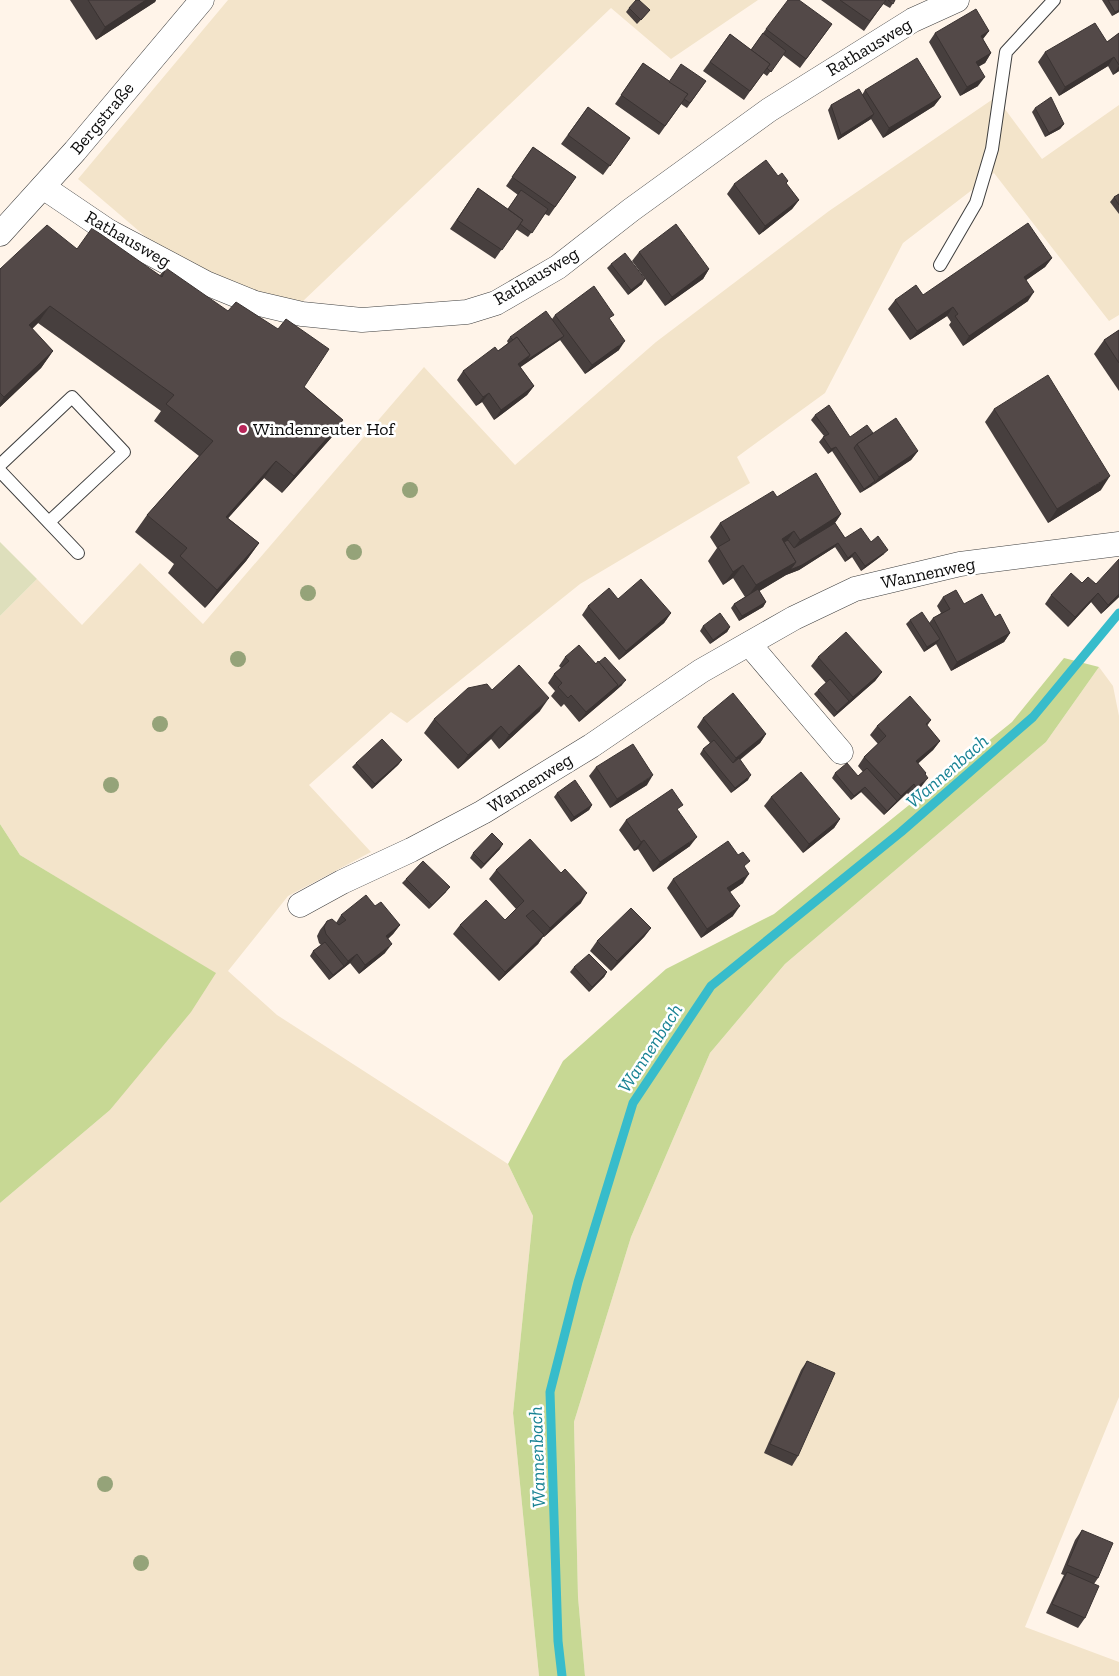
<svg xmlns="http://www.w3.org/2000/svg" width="1119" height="1676" font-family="'Zilla Slab',serif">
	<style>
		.farmland { fill: #f3e4ca }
		.forest { fill: #c7d894 }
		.cemetery { fill: #dedfbc }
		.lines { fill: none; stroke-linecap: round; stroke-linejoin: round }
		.stream { stroke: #37bccb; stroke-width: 9 }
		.service-casing { stroke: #3e3e3e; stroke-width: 14 }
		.minor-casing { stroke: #3e3e3e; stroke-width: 25 }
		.service { stroke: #fff; stroke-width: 12 }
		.minor { stroke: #fff; stroke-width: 24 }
		.tree { fill: #95a379 }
		.wall { fill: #473f3e }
		.shaded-wall { fill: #3a3332 }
		.building { fill: #534948; stroke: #3a3332 }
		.poi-dot { fill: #b82659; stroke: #fff; stroke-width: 2 }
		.labels { text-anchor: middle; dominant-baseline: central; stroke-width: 5; stroke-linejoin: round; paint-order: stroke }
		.street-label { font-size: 18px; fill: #0b0b0b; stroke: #fff }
		.poi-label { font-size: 18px; fill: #0b0b0b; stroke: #fff; text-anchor: start }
		.water-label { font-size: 19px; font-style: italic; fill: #178293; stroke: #fff }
	</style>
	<rect width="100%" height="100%" fill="#fff4e9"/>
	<g class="farmland">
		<path d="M228 0H758L671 59 611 8 302 302 239 287 160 249 78 179Z"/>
		<path d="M996 97 1042 159 1119 105V315L1109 321 994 173 903 243 825 393 737 457 750 483 580 584 407 723 391 712 309 785 371 852 288 896 228 971 277 1015 508 1164 533 1216 513 1413 539 1676H0V1203L110 1110 215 973 20 855 0 824V616L37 579 82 625 140 563 203 624 424 367 515 465 656 342 829 211Z"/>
		<path d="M1099 667 1113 686 1119 716V1397L1025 1627 1119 1662V1676H585L578 1597 574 1422 631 1237 710 1053 785 964 1046 742Z"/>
	</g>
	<g class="forest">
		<path d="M1064 658 1099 667 1046 742 785 964 710 1053 631 1237 574 1422 578 1597 585 1676H539L513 1413 533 1216 508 1164 563 1061 666 969 774 914 1012 722Z"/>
		<path d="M0 824 20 855 216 973 191 1012 110 1110 0 1203Z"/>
	</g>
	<path class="cemetery" d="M0 542 37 579 0 616Z"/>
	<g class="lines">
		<path class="stream" d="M562 1676 558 1641 550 1392 578 1282 633 1103 711 986 901 832 1033 717 1119 613"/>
		<g class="service-casing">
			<g id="service">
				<path d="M940 265 976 203 992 149 1006 52 1054 0"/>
				<path d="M0 465 72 397 124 452 49 522"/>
				<path d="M0 471 78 553"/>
			</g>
		</g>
		<g class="minor-casing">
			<g id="minor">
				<path d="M43 187 108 231 206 283 255 303 302 314 362 320 467 312 496 303 558 267 631 210 769 110 913 20 957 0"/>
				<path d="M0 234 75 151 202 0"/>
				<path d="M749 644 841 752"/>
				<path d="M300 905 342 882 411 850 483 812 591 746 701 671 794 618 855 589 960 564 1119 544"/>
			</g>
		</g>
		<use href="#service" class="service"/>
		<use href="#minor" class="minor"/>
	</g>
	<g class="tree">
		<circle cx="410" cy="490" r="8"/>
		<circle cx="354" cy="552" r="8"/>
		<circle cx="308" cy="593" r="8"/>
		<circle cx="238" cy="659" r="8"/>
		<circle cx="160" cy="724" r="8"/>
		<circle cx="111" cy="785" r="8"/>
		<circle cx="105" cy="1484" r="8"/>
		<circle cx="141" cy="1563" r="8"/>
	</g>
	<g class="wall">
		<path d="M70 0H156L155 2 96 40Z"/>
		<path d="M821 0H895L890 8 883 4 864 31Z"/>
		<path d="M1102 0H1119V12L1112 16Z"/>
		<path d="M629 8 650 10 637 24 626 12Z"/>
		<path d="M832 24 800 68 783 55 767 76 763 73 744 100 703 71 730 34 751 50 766 29Z"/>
		<path d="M989 31 983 39 991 53 985 63 978 66V86L960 96 929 42 935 33Z"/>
		<path d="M1119 33V71L1113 75 1108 66 1059 96 1038 62 1045 52 1107 42Z"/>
		<path d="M643 63 669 81H706L687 108 681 104 659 135 615 104Z"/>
		<path d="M865 90 941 97 934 106 883 138 871 119 838 140 828 110 831 105 862 95Z"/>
		<path d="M588 107 630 138 603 175 561 144Z"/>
		<path d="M1035 108 1064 124 1060 129 1045 137 1032 112Z"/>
		<path d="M533 147 576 177 549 216 545 214 528 237 516 229 495 259 450 229 478 188 508 209 518 195 506 186Z"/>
		<path d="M778 176 788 181 786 184 799 200 792 209 759 235 727 194 734 184Z"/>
		<path d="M1119 194V214L1110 202 1114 197Z"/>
		<path d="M77 248 160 275 166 268 343 420 331 438 282 493 264 478 228 518 259 543 246 561 205 608 168 573 174 564 135 532 147 515 199 456 154 421 161 411 38 323 32 329 53 351 41 368 0 407V269Z"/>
		<path d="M639 252 709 269 703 279 665 306 632 261Z"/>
		<path d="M1052 258 1045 267 1026 280 1028 301 963 346 949 325 951 322 947 316 910 340 888 309 895 300 923 295Z"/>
		<path d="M611 264 642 284 628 295 607 268Z"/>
		<path d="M555 315 610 320 619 350 585 374 560 340 520 367 534 386 527 395 494 420 482 402 476 406 457 380 463 371 498 351 508 343 507 341 510 337 552 319Z"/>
		<path d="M1119 330V391L1094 354 1104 340Z"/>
		<path d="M994 409 1101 490 1048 523 985 422Z"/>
		<path d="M815 415 850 437 873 433 918 451 911 460 860 493 832 451 828 454 819 442 824 436 811 420Z"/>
		<path d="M777 497 841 514 835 523 845 538 871 542 884 554 861 571 852 557 845 562 835 547 799 570 786 575 759 591 766 602 763 607 739 621 731 608 734 604 745 597 733 578 723 585 708 561 717 548 710 537 720 523Z"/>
		<path d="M1082 583 1096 584 1119 597 1101 614 1091 602 1068 627 1045 604 1051 595Z"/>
		<path d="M943 597 995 617 1010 633 1004 642 951 671 936 644 924 652 906 624 910 620 929 623 933 618 941 613 937 606Z"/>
		<path d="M618 599 671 613 664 623 619 660 582 615 588 606Z"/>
		<path d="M703 626 730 627 727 632 710 644 700 631Z"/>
		<path d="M565 657 596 664 622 685 579 722 564 704 561 707 551 696 555 691 548 683 554 674 561 668 559 666Z"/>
		<path d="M818 657 882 672 875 681 834 717 814 694 818 690 826 683 811 666Z"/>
		<path d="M492 690 540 711 499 749 491 739 458 769 424 733 434 719Z"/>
		<path d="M703 718 766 734 760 743 740 760 748 780 731 793 700 754 703 749 710 743 697 727Z"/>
		<path d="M931 720 927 726 940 741 933 750 918 763 925 775 921 787 910 797 907 793 884 815 861 792 851 800 832 778 835 773 858 776 863 772 858 766 864 757 878 744 870 735 877 726Z"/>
		<path d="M402 760 398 765 372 789 352 767 356 763Z"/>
		<path d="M596 767 647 785 610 808 589 776Z"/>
		<path d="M557 793 592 805 589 810 571 822 554 797Z"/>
		<path d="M771 797 840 819 834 828 803 853 764 806Z"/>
		<path d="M679 811 690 846 653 872 638 849 634 851 619 830 626 820Z"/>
		<path d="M500 849 481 869 470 858 473 853Z"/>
		<path d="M745 868 743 883 730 892 733 916 701 938 667 888 673 879Z"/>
		<path d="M496 870 581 903 544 937H543L538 944 499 981 453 934 460 925 505 920 516 909 489 879Z"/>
		<path d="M406 879 446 892 429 909 402 883Z"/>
		<path d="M375 906 400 925 393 934 388 939 385 953 359 974 350 963 329 980 310 956 313 951 321 945 319 943 317 936 320 930 327 921 336 923 341 915Z"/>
		<path d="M651 928 644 937 611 971 590 951 597 941Z"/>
		<path d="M574 967 607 972 604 977 589 992 570 972Z"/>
		<path d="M807 1361 798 1456 792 1466 764 1453 801 1370Z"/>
		<path d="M1082 1530 1098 1578 1094 1584 1085 1618 1078 1628 1046 1613 1061 1581 1064 1575 1061 1574 1075 1540Z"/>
	</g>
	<g class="shaded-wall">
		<path d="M146 0H156L155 2 96 40 105 27Z"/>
		<path d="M1119 10V12L1112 16 1115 12Z"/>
		<path d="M989 31 982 40 981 36Z"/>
		<path d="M991 53 985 63 970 72 976 62Z"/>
		<path d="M1114 57 1108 66 1059 96 1065 87Z"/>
		<path d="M1119 66V71L1113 75Z"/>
		<path d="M985 77 978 86 960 96 967 87Z"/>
		<path d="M941 97 934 106 883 138 889 128Z"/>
		<path d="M874 114 871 119 838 140 841 135Z"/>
		<path d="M1064 124 1060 129 1045 137 1049 133Z"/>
		<path d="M799 200 792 209 759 235 765 226Z"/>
		<path d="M1052 258 1045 267 1018 286 1024 277Z"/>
		<path d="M709 269 703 279 665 306 672 297Z"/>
		<path d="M645 279 642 284 628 295 631 290Z"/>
		<path d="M1034 292 1028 301 963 346 969 336Z"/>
		<path d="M50 306 38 323 17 343 29 325Z"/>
		<path d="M953 307 947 316 910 340 917 331Z"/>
		<path d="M564 336 560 340 512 373 518 364 530 355Z"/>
		<path d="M625 341 619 350 585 374 592 365Z"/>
		<path d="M53 351 41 368 0 407V403L4 397Z"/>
		<path d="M534 386 527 395 494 420 501 410Z"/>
		<path d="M489 393 482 402 476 406 483 397Z"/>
		<path d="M343 420 331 438 282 493 294 476Z"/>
		<path d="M836 447 832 451 828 454 831 449Z"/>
		<path d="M918 451 911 460 872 486 879 477Z"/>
		<path d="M276 461 264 478 214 534 226 517Z"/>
		<path d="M1110 476 1101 490 1048 523 1057 509Z"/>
		<path d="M875 481 872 486 860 493 864 489Z"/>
		<path d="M841 514 832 527 790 553 800 540Z"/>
		<path d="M794 531 785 544 782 539Z"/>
		<path d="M259 543 246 561 205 608 217 590Z"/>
		<path d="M838 543 835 547 799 570 786 575 746 599 756 585 796 562Z"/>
		<path d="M888 550 884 554 861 571 865 566Z"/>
		<path d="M855 552 852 557 845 562 848 558Z"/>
		<path d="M743 565 733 578 723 585 733 572Z"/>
		<path d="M1098 593 1091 602 1068 627 1075 617Z"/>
		<path d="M1119 594V597L1101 614 1108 605Z"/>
		<path d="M766 602 763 607 739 621 742 616Z"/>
		<path d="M671 613 664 623 619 660 626 651Z"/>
		<path d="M730 627 727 632 710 644 713 640Z"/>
		<path d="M1010 633 1004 642 951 671 957 662Z"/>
		<path d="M940 639 936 644 924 652 927 647Z"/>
		<path d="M882 672 875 681 834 717 837 712 849 701 853 697Z"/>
		<path d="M626 680 622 685 612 694 615 689Z"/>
		<path d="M618 685 612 694 579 722 586 712Z"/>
		<path d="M549 698 540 711 499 749 509 735Z"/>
		<path d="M501 726 491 739 458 769 468 755Z"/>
		<path d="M766 734 760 743 730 767 736 758Z"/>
		<path d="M940 741 933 750 910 771 916 761Z"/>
		<path d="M402 760 398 765 372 789 375 784Z"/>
		<path d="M653 775 647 785 610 808 617 799Z"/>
		<path d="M751 775 748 780 731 793 735 788Z"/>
		<path d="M928 778 921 787 910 797 916 788Z"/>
		<path d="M914 784 907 793 884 815 887 811 897 801 901 796Z"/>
		<path d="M865 787 861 792 851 800 854 796Z"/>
		<path d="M592 805 589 810 571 822 574 817Z"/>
		<path d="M840 819 834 828 803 853 809 844Z"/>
		<path d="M697 837 690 846 653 872 660 862Z"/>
		<path d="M644 840 638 849 634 851 641 842Z"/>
		<path d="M503 844 500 849 481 869 484 864Z"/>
		<path d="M749 874 743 883 721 898 727 888Z"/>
		<path d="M450 887 446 892 429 909 432 905Z"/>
		<path d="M587 893 581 903 544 937 550 928Z"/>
		<path d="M740 906 733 916 701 938 707 929Z"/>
		<path d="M400 925 393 934 379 946 386 936Z"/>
		<path d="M651 928 644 937 611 971 617 961Z"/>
		<path d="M544 935 538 944 499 981 505 972Z"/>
		<path d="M392 944 385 953 359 974 365 965Z"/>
		<path d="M357 954 350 963 329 980 333 975 344 966 348 961Z"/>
		<path d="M607 972 604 977 589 992 592 987Z"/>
	</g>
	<g class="building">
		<path d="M88 0H146L105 27Z"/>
		<path d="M636 0H639L650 10 641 20 629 8Z"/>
		<path d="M788 0H799L832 24 806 59 766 29Z"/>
		<path d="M840 0H886L870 21Z"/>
		<path d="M888 0H895L893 4Z"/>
		<path d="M1108 0H1119V10L1115 12Z"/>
		<path d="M976 9 989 31 981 36 991 53 976 62 985 77 967 87 935 33Z"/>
		<path d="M1095 23 1107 42 1119 33V65L1114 57 1065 87 1045 52Z"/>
		<path d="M763 33 786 51 771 72 767 68 770 64 751 50Z"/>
		<path d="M730 34 770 64 750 91 710 62Z"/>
		<path d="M917 58 941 97 889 128 865 90Z"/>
		<path d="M643 63 688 94 665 126 621 95Z"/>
		<path d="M681 64 706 81 690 103 684 99 688 94 669 82Z"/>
		<path d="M859 89 874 114 841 135 831 105Z"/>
		<path d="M1051 97 1064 124 1049 133 1035 108Z"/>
		<path d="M588 107 630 138 610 166 568 135Z"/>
		<path d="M533 147 576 177 555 207 512 177Z"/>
		<path d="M766 160 778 176 782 173 788 181 786 183 799 200 765 226 734 184Z"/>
		<path d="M478 188 523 220 502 250 457 220Z"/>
		<path d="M521 190 548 209 532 233 520 224 523 220 508 209Z"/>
		<path d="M1119 194V205L1114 197Z"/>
		<path d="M1028 223 1052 258 1024 277 1034 292 969 336 955 316 958 314 953 307 917 331 895 300 916 285 923 295Z"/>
		<path d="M676 224 709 269 672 297 639 252Z"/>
		<path d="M47 225 77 249 92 228 162 277 166 268 228 311 236 302 278 329 286 319 329 349 304 387 343 420 294 476 276 461 226 517 259 543 217 590 180 556 187 548 147 515 213 441 166 404 174 395 50 306 29 325 53 351 4 397 0 393V269Z"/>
		<path d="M625 253 645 279 631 290 611 264Z"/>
		<path d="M594 286 614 315 609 318 625 341 592 365 555 315Z"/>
		<path d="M546 311 564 336 527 360 530 355 517 337 513 340 510 337Z"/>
		<path d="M1119 330V363L1104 340Z"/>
		<path d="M517 337 530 355 518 364 534 386 501 410 489 393 483 397 463 371 495 347 498 351Z"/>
		<path d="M1048 375 1110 476 1057 509 994 409Z"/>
		<path d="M829 405 850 437 867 425 873 433 857 444 854 448 875 481 864 489 836 447 831 449 823 437 829 434 815 415Z"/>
		<path d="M896 418 918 451 879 477 857 444Z"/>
		<path d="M816 473 841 514 800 540 794 531 782 539 796 562 756 585 743 565 733 572 718 547 730 540 720 523 773 491 777 497Z"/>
		<path d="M835 523 845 538 861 528 871 542 878 536 888 550 865 566 855 552 848 558 838 543 802 565 790 570 796 562 784 542 788 540 794 548Z"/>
		<path d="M1119 559V594L1108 605 1098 593 1075 617 1051 595 1071 573 1082 583 1088 577 1096 584Z"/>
		<path d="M641 579 671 613 626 651 588 606 609 588 618 599Z"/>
		<path d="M758 589 766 602 742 616 734 604Z"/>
		<path d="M956 590 964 604 982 594 995 617 1000 614 1010 633 957 662 933 618 950 609 943 597Z"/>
		<path d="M922 612 940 639 927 647 910 620Z"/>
		<path d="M720 613 730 627 713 640 703 626Z"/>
		<path d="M846 632 882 672 853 697 818 657Z"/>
		<path d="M579 645 596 664 598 661 618 685 586 712 571 695 568 698 558 687 562 683 554 674 569 661 565 657Z"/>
		<path d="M605 657 626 680 615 689 618 685 599 662Z"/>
		<path d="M519 665 549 698 509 735 501 726 468 755 434 719 468 688 487 684 492 690Z"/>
		<path d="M830 679 849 701 837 712 818 690Z"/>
		<path d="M733 693 766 734 736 758 703 718Z"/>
		<path d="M910 696 931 720 926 724 940 741 916 761 926 773 925 774 928 778 916 788 914 784 901 796 864 757 886 736 877 726Z"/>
		<path d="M382 739 402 760 375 784 356 763Z"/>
		<path d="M714 740 733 763 739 758 751 775 735 788 703 749Z"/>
		<path d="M633 744 653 775 617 799 596 767Z"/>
		<path d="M847 763 858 776 867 768 897 801 887 811 865 787 854 796 835 773Z"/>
		<path d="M801 772 840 819 809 844 771 797Z"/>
		<path d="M575 780 592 805 574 817 557 793Z"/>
		<path d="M672 789 683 805 677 809 697 837 660 862 644 840 641 842 626 820Z"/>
		<path d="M492 833 503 844 484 864 473 853Z"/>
		<path d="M530 839 561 873 565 869 587 893 550 928 533 910 526 916 544 935 505 972 460 925 486 900 505 920 524 901 496 870Z"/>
		<path d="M728 841 738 855 743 852 750 861 744 866 749 874 727 888 740 906 707 929 673 879Z"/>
		<path d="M423 861 450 887 432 905 406 879Z"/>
		<path d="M366 895 375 906 381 902 400 925 386 936 392 944 365 965 357 954 348 961 326 934 324 927 327 921 332 919 339 925 346 920 341 915Z"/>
		<path d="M631 908 651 928 617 961 597 941Z"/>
		<path d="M325 942 344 966 333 975 313 951Z"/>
		<path d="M589 954 607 972 592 987 574 967Z"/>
		<path d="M807 1361 835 1373 798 1456 770 1444Z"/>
		<path d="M1082 1530 1113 1543 1098 1578 1067 1565Z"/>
		<path d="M1067 1572 1099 1586 1085 1618 1052 1604Z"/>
	</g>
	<circle class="poi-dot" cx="243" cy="429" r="5"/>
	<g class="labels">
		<g class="street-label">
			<text transform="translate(869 47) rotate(-31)">Rathausweg</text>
			<text transform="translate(102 118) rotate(-50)">Bergstraße</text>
			<text transform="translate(128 239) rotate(30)">Rathausweg</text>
			<text transform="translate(536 276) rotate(-31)">Rathausweg</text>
			<text transform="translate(928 573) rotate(-12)">Wannenweg</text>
			<text transform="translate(530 783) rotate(-32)">Wannenweg</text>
		</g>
		<g class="poi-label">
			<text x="253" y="429">Windenreuter Hof</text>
		</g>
		<g class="water-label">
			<text transform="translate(947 771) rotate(-41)">Wannenbach</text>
			<text transform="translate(650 1048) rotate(-57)">Wannenbach</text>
			<text transform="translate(537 1457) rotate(-92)">Wannenbach</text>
		</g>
	</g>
</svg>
